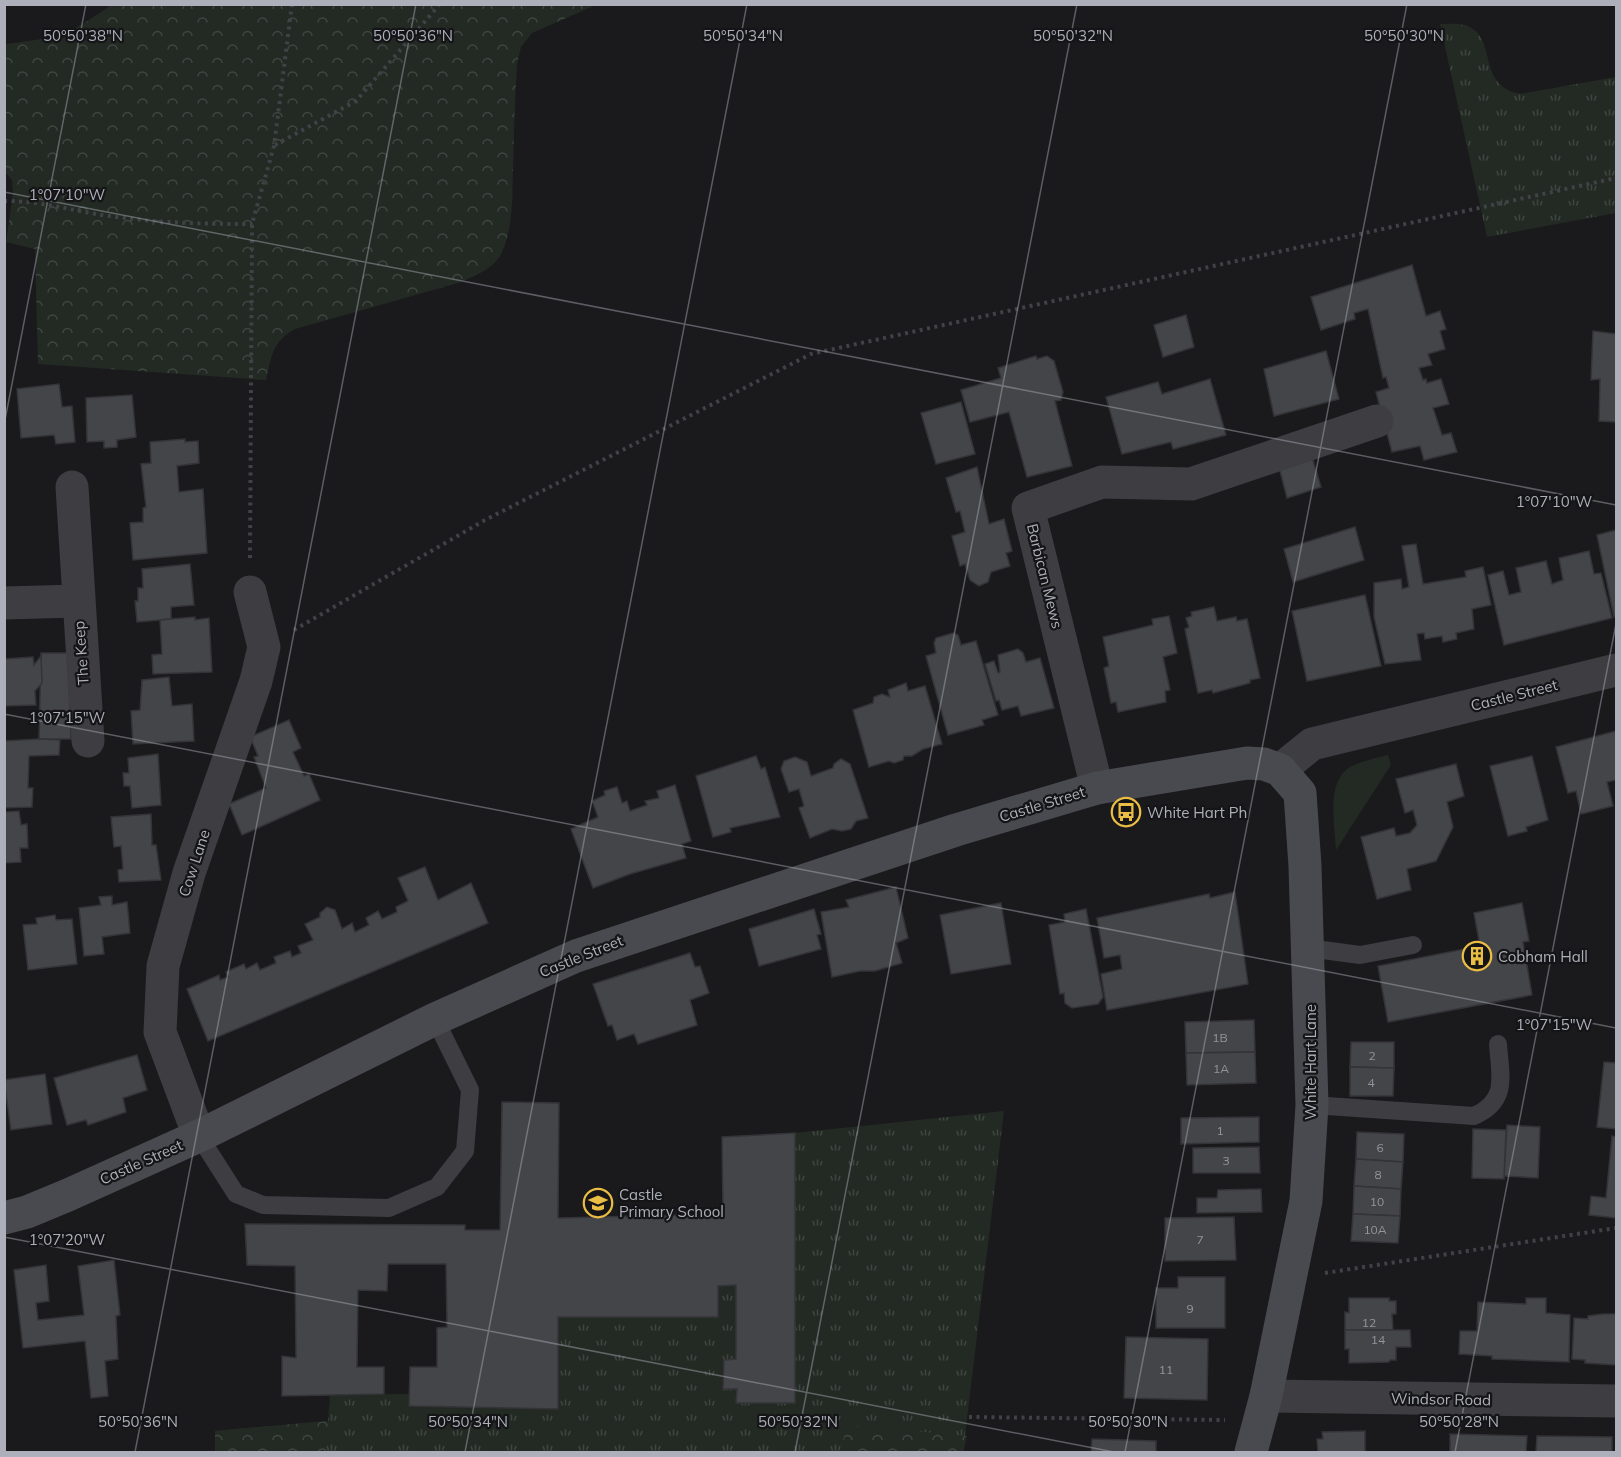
<svg xmlns="http://www.w3.org/2000/svg" width="1621" height="1457" font-family="Mulish,sans-serif">
	<style>
		.grass { fill: url(#grass-tufts) }
		.forest { fill: url(#forest-crowns) }
		.garden { fill: #222a23 }
		.building { fill: #444549; stroke: #343438; stroke-width: 1.5 }
		.lines { fill: none; stroke-linecap: round; stroke-linejoin: round }
		.path { stroke: #414247; stroke-width: 4; stroke-dasharray: 3 4.5; stroke-linecap: butt }
		.lane { stroke: #3d3d42; stroke-width: 18 }
		.street { stroke: #3d3d42; stroke-width: 33 }
		.secondary { stroke: #494a50; stroke-width: 33 }
		.ticks { fill: none; stroke: #adb0ba; stroke-width: 1.5; stroke-opacity: 0.45 }
		.labels { text-anchor: middle; dominant-baseline: central; stroke-width: 4.5; stroke-linejoin: round; paint-order: stroke }
		.number-label { font-size: 12px; fill: #93959e }
		.street-label { font-size: 15px; fill: #adb0ba; stroke: #151417 }
		.poi-label { font-size: 15px; fill: #adb0ba; stroke: #151417; text-anchor: start }
		.ticks-label { font-size: 15px; text-anchor: middle; fill: #adb0ba; stroke: #151417; stroke-width: 4.5; stroke-linejoin: round; paint-order: stroke }
	</style>
	<defs>
		<pattern id="grass-tufts" width="24" height="20" patternUnits="userSpaceOnUse" patternTransform="scale(1.5)"><rect width="24" height="20" fill="#222a23"/><path d="M3 7l-1-3M5 7V3M7 7l1-3M15 17l-1-3M17 17v-4M19 17l1-3" fill="none" stroke="#3f4641"/></pattern>
		<pattern id="forest-crowns" width="20" height="18" patternUnits="userSpaceOnUse" patternTransform="scale(1.5)"><rect width="20" height="18" fill="#222a23"/><path d="M2 6a3 3 0 1 1 6 0M12 15a3 3 0 1 1 6 0" fill="none" stroke="#3f4641"/></pattern>
	</defs>
	<rect width="100%" height="100%" fill="#1a1a1c"/>
	<g class="grass">
		<path d="M1440 24C1448 24 1457 23 1464 25 1500 35 1474 85 1520 94L1616 77V213L1487 237Z"/>
		<path d="M1004 1111 963 1452H215V1431L328 1421 330 1395 409 1394 410 1406 558 1409V1317H718V1286H736V1359L724 1360 723 1389H737L736 1403H795V1133Z"/>
	</g>
	<g class="forest">
		<path d="M111 5V4L596 5 532 33 521 47 517 64C515 98 514 132 513 165 512 193 514 226 502 252 494 269 475 276 458 283L295 329C272 342 272 355 266 380L38 364 35 249 6 242 13 194 12 180 5 172V44C56 38 69 36 111 5Z"/>
		<path d="M328 1421 331 1432 327 1440 326 1452H215V1431Z"/>
		<path d="M848 1425 967 1436 963 1452H839Z"/>
	</g>
	<path class="garden" d="M1388 755 1391 765 1336 850C1335 827 1325 779 1352 766 1363 761 1376 758 1388 755Z"/>
	<g class="building">
		<path d="M1412 265 1426 316 1440 311 1446 329 1440 331 1445 349 1428 354 1432 365 1419 368 1423 380 1426 379 1427 383 1441 379 1449 404 1433 408 1442 435 1451 433 1457 452 1424 460 1420 446 1392 452 1376 392 1389 388 1386 377 1383 378 1368 309 1354 313 1355 319 1321 330 1311 297Z"/>
		<path d="M1186 315 1194 347 1163 357 1154 325Z"/>
		<path d="M1593 331 1616 334V422L1599 421 1600 379 1591 380Z"/>
		<path d="M1326 351 1339 399 1274 416 1264 369Z"/>
		<path d="M1036 356 1037 359 1047 356 1054 361 1063 392 1061 400 1055 401 1072 466 1027 477 1009 412 970 422 961 390 1001 378 998 368Z"/>
		<path d="M1210 379 1226 435 1173 449 1171 442 1122 454 1106 397 1158 382 1162 394Z"/>
		<path d="M59 384 62 407 72 406 75 442 56 444 54 435 21 438 17 389Z"/>
		<path d="M132 395 136 437 117 440V447L104 448V441L87 442 86 398Z"/>
		<path d="M961 402 975 454 936 464 921 413Z"/>
		<path d="M185 439V442L198 441 199 463 177 466 179 492 203 489 207 553 133 560 130 523 143 522V508L146 507 141 464 151 463 150 442Z"/>
		<path d="M1312 457 1321 487 1287 498 1279 467Z"/>
		<path d="M977 467 989 524 1004 519 1012 551 1006 553 1010 566 991 572 988 582 979 586 970 580 965 564 960 566 952 536 965 532 960 511 956 512 946 478Z"/>
		<path d="M1355 527 1364 560 1293 582 1284 549Z"/>
		<path d="M1616 530V617H1614L1597 535Z"/>
		<path d="M1416 544 1423 584 1466 577 1465 571 1483 567 1491 605 1472 609 1474 629 1456 633 1457 639 1443 642 1442 636 1425 639 1424 633 1417 634 1421 660 1385 664 1374 617V583L1401 579 1402 589 1409 587 1402 546Z"/>
		<path d="M1589 551 1594 574 1601 573 1612 618 1504 645 1488 575 1503 571 1509 595 1521 592 1516 568 1546 561 1552 584 1563 580 1559 558Z"/>
		<path d="M190 564 194 605 171 607V619L137 622 135 601H138V588H143L142 569Z"/>
		<path d="M1365 595 1381 666 1307 681 1292 611Z"/>
		<path d="M1214 607 1217 621 1236 617 1237 621 1247 619 1260 678 1250 680V683L1213 693 1212 690 1198 693 1185 629 1189 627 1186 618 1192 616 1191 612Z"/>
		<path d="M1169 616 1177 653 1163 657 1170 690 1165 691 1166 702 1118 712 1116 702 1111 703 1104 668 1109 666 1103 637 1153 625 1152 619Z"/>
		<path d="M195 617V620L209 618 212 672 153 674 152 655 162 654 160 620Z"/>
		<path d="M953 633 958 635 961 645 976 641 998 715 982 720 984 725 948 735 926 656 936 653 934 643 936 638Z"/>
		<path d="M1018 649 1023 653 1026 662 1040 658 1054 708 1021 716 1018 706 1002 710 999 700 996 701 985 664 994 661 998 673 1000 672 998 655Z"/>
		<path d="M41 653H68L71 739H39Z"/>
		<path d="M41 656 42 683 35 691 36 705 4 706V659L33 657 34 665Z"/>
		<path d="M169 677 172 706 192 704 194 741 133 744 131 711 140 710 142 680Z"/>
		<path d="M906 683 908 691 925 686 942 744 923 749 912 756H904L903 760 894 763 889 761 869 767 853 710 873 703 874 697 882 694 890 697 888 690Z"/>
		<path d="M289 720 301 748 293 752 304 776 309 774 320 800 242 835 229 804 266 788 254 757 258 756 250 737Z"/>
		<path d="M1616 731V780L1607 782 1613 806 1581 814 1576 791 1568 793 1556 747Z"/>
		<path d="M39 739 60 740 59 755 29 756 28 788H33L32 807 4 808V741Z"/>
		<path d="M158 754 161 805 132 808 130 786H124L123 773H129L128 758Z"/>
		<path d="M756 756 761 769 765 767 780 817 730 828 731 832 713 837 696 776Z"/>
		<path d="M1532 756 1548 820 1526 827 1527 831 1508 836 1490 766Z"/>
		<path d="M795 757 807 762 811 776 833 768 834 764 841 759 850 764 868 818 856 821 851 829 842 831 832 829 810 838 799 808 804 806 799 789 789 792 781 769 784 761Z"/>
		<path d="M1456 764 1464 796 1447 802 1453 827 1436 861 1407 869 1411 890 1377 899 1361 837 1394 828 1396 836 1410 833 1417 825 1413 810 1405 813 1396 779Z"/>
		<path d="M675 785 691 841 682 844 686 858 630 874 593 888 571 829 598 817 592 801 605 795 604 791 617 787 622 803 627 801 630 811 647 805 645 801 659 798 657 791Z"/>
		<path d="M19 811 21 825 27 824 28 848H20L21 862 4 863V812Z"/>
		<path d="M151 814 152 845H156L161 880 119 882 118 870 123 869 121 846 114 847 111 817Z"/>
		<path d="M425 867 438 900 471 883 488 923 208 1041 187 989 219 975 220 980 228 977 226 972 244 964 246 969 257 963 260 970 276 963 274 957 290 951 292 957 301 953 298 946 313 940 305 924 320 917V913L327 907 335 910 342 929 352 923 355 932 369 925 366 918 378 911 382 919 397 912 396 907 408 901 398 878Z"/>
		<path d="M896 887 908 938 896 943 902 963 875 971H860L832 977 821 912 849 907 846 900Z"/>
		<path d="M1235 892 1248 984 1107 1010 1101 974 1122 969 1120 955 1104 958 1097 918 1209 894 1210 898Z"/>
		<path d="M112 896V905L127 902 130 933 102 937 104 954 84 956 79 908 101 905 99 897Z"/>
		<path d="M1001 903 1011 964 951 974 940 915Z"/>
		<path d="M1522 903 1529 941 1523 942 1532 995 1388 1022 1378 966 1480 946 1474 913Z"/>
		<path d="M814 909 821 934 817 935 821 949 759 966 749 929Z"/>
		<path d="M1086 909 1103 997 1098 1004 1072 1008 1065 1003 1064 993 1060 994 1049 925 1065 922 1064 914Z"/>
		<path d="M55 915 56 920 72 919 77 964 28 970 23 925 37 924 36 918Z"/>
		<path d="M690 953 695 967 700 966 709 993 690 1000 697 1025 638 1044 634 1034 617 1040 612 1025 608 1026 593 984Z"/>
		<path d="M1254 1020 1255 1052 1186 1053 1185 1022Z"/>
		<path d="M1351 1042H1394V1068L1350 1067Z"/>
		<path d="M1255 1052 1256 1083 1187 1085 1186 1053Z"/>
		<path d="M137 1055 147 1090 123 1098 126 1112 88 1125 86 1120 67 1125 54 1078Z"/>
		<path d="M1604 1062 1616 1063V1129L1597 1127Z"/>
		<path d="M1350 1067 1394 1068 1393 1096H1350Z"/>
		<path d="M45 1074 52 1124 11 1130 4 1080Z"/>
		<path d="M502 1102 559 1103 558 1218 723 1214 722 1137 795 1133V1403H736L737 1389H723L724 1360 736 1359V1285L718 1286V1317H558V1409L409 1406 410 1367H437V1328L447 1327 446 1264H388L387 1291 358 1290 357 1367H384V1394L282 1396V1356L296 1358 295 1266 247 1265 245 1224 465 1225V1230H500Z"/>
		<path d="M1259 1117V1142L1181 1144V1118Z"/>
		<path d="M1507 1125 1540 1127 1538 1178 1504 1176Z"/>
		<path d="M1473 1129 1506 1130 1504 1179 1472 1178Z"/>
		<path d="M1357 1132 1404 1134 1403 1162 1356 1159Z"/>
		<path d="M1612 1136 1616 1137V1218L1589 1215 1591 1196 1606 1198Z"/>
		<path d="M1259 1147 1260 1173H1193V1148Z"/>
		<path d="M1356 1159 1403 1162 1401 1189 1354 1186Z"/>
		<path d="M1354 1186 1401 1189 1400 1216 1353 1214Z"/>
		<path d="M1261 1189 1262 1212 1197 1213V1198H1217L1218 1190Z"/>
		<path d="M1353 1214 1400 1216 1398 1243 1351 1241Z"/>
		<path d="M1234 1217 1236 1260 1165 1261V1218Z"/>
		<path d="M114 1260 120 1315 116 1316 118 1359 105 1361 108 1396 91 1398 85 1341 23 1348 14 1270 46 1265 49 1301 36 1303 38 1320 84 1315 78 1266Z"/>
		<path d="M1178 1277H1225V1328H1156V1288H1178Z"/>
		<path d="M1349 1298H1389V1301H1396V1314H1392L1393 1330H1345V1312L1349 1313Z"/>
		<path d="M1526 1298H1546V1313L1570 1315 1569 1362 1492 1359V1356L1459 1354 1460 1331H1477L1478 1302 1526 1304Z"/>
		<path d="M1603 1314H1616V1365L1585 1363V1360L1572 1359 1574 1318 1588 1319V1316Z"/>
		<path d="M1345 1330H1410L1411 1347H1396V1360H1390L1389 1362 1349 1363V1349H1345Z"/>
		<path d="M1126 1337 1208 1339 1207 1400 1124 1398Z"/>
		<path d="M1365 1431V1452H1318L1317 1439H1323L1322 1432Z"/>
		<path d="M1450 1434 1527 1436 1526 1452H1450Z"/>
		<path d="M1537 1436 1612 1437V1452H1536Z"/>
		<path d="M1092 1439 1156 1441V1452H1091Z"/>
	</g>
	<g class="lines">
		<g class="path">
			<path d="M275 145 356 101 440 4"/>
			<path d="M4 201C44 201 71 211 109 216 157 223 204 224 252 224"/>
			<path d="M250 558 252 224 274 146 292 4"/>
			<path d="M294 630 485 520 811 354 1616 178"/>
			<path d="M1325 1273 1616 1228"/>
			<path d="M969 1417 1225 1420"/>
		</g>
		<g class="lane">
			<path d="M1308 948 1360 955 1413 945"/>
			<path d="M1312 1105 1474 1116C1509 1101 1500 1075 1498 1044"/>
			<path d="M199 1136 236 1194 263 1205 389 1208 437 1187 465 1151 470 1090 435 1019"/>
		</g>
		<g class="street">
			<path d="M72 487 88 741"/>
			<path d="M4 603 77 601"/>
			<path d="M1280 770 1312 744 1616 670"/>
			<path d="M1097 788 1028 508 1102 482 1191 484 1377 421"/>
			<path d="M199 1136 160 1032 163 966 189 873 256 681 264 647 250 592"/>
			<path d="M1266 1396 1616 1401"/>
		</g>
		<path class="secondary" d="M4 1218 27 1212 68 1195 199 1136 435 1019 576 956 956 830 1097 788 1247 763 1264 764 1280 770 1300 793 1305 866 1312 1105 1306 1201 1266 1396 1251 1452"/>
	</g>
	<path class="ticks" d="M4 192 1616 505M4 425 86 4M4 714 1616 1028M4 1237 1114 1452M135 1452 416 4M465 1452 747 4M795 1452 1077 4M1125 1452 1407 4M1455 1452 1616 624"/>
	<defs>
		<g id="bus-ring" transform="scale(1.5)"><circle r="9.5" fill="#151417" stroke="#eabd44" stroke-width="1.5"/><path d="M-5-6H5V4H4V6H2V4H-2V6H-4V4H-5ZM-3.5-4V0h7V-4ZM-3.5 1.2v1.5H-2V1.2ZM2 1.2v1.5H3.5V1.2Z" fill="#eabd44"/></g>
		<g id="building-ring" transform="scale(1.5)"><circle r="9.5" fill="#151417" stroke="#eabd44" stroke-width="1.5"/><path d="M-4-6H4V6H1V3H-1V6H-4ZM-2.5-4.3h1.7v1.8h-1.7ZM.8-4.3h1.7v1.8H.8ZM-2.5-1h1.7V.8h-1.7ZM.8-1h1.7V.8H.8Z" fill="#eabd44"/></g>
		<g id="school-ring" transform="scale(1.5)"><circle r="9.5" fill="#151417" stroke="#eabd44" stroke-width="1.5"/><path d="M0-5L7-2L0 1L-7-2ZM-4 1L0 2.5L4 1V4Q0 6-4 4Z" fill="#eabd44"/></g>
	</defs>
	<g fill-rule="evenodd">
		<use href="#bus-ring" x="1126" y="812"/>
		<use href="#building-ring" x="1477" y="956"/>
		<use href="#school-ring" x="598" y="1203"/>
	</g>
	<g class="labels">
		<g class="number-label">
			<text x="1220" y="1037">1B</text>
			<text x="1372" y="1055">2</text>
			<text x="1221" y="1068">1A</text>
			<text x="1371" y="1082">4</text>
			<text x="1220" y="1130">1</text>
			<text x="1380" y="1147">6</text>
			<text x="1226" y="1160">3</text>
			<text x="1378" y="1174">8</text>
			<text x="1377" y="1201">10</text>
			<text x="1375" y="1229">10A</text>
			<text x="1200" y="1239">7</text>
			<text x="1190" y="1308">9</text>
			<text x="1369" y="1322">12</text>
			<text x="1378" y="1339">14</text>
			<text x="1166" y="1369">11</text>
		</g>
		<g class="street-label">
			<text transform="translate(1045 576) rotate(76)">Barbican Mews</text>
			<text transform="translate(81 653) rotate(-94)">The Keep</text>
			<text transform="translate(1514 695) rotate(-14)">Castle Street</text>
			<text transform="translate(1042 804) rotate(-17)">Castle Street</text>
			<text transform="translate(194 863) rotate(-72)">Cow Lane</text>
			<text transform="translate(581 956) rotate(-22)">Castle Street</text>
			<text transform="translate(1310 1062) rotate(-90)">White Hart Lane</text>
			<text transform="translate(141 1162) rotate(-24)">Castle Street</text>
			<text transform="translate(1441 1399) rotate(1)">Windsor Road</text>
		</g>
		<g class="poi-label">
			<text x="1147" y="812">White Hart Ph</text>
			<text x="1498" y="956">Cobham Hall</text>
			<text x="619" y="1194">Castle<tspan x="619" dy="17">Primary School</tspan></text>
		</g>
	</g>
	<g class="ticks-label">
		<text x="83" y="41">50°50'38"N</text>
		<text x="413" y="41">50°50'36"N</text>
		<text x="743" y="41">50°50'34"N</text>
		<text x="1073" y="41">50°50'32"N</text>
		<text x="1404" y="41">50°50'30"N</text>
		<text x="67" y="200">1°07'10"W</text>
		<text x="1554" y="507">1°07'10"W</text>
		<text x="67" y="723">1°07'15"W</text>
		<text x="1554" y="1030">1°07'15"W</text>
		<text x="67" y="1245">1°07'20"W</text>
		<text x="138" y="1427">50°50'36"N</text>
		<text x="468" y="1427">50°50'34"N</text>
		<text x="798" y="1427">50°50'32"N</text>
		<text x="1128" y="1427">50°50'30"N</text>
		<text x="1459" y="1427">50°50'28"N</text>
	</g>
	<rect width="1621" height="1457" fill="none" stroke="#adb0ba" stroke-width="12"/>
</svg>
